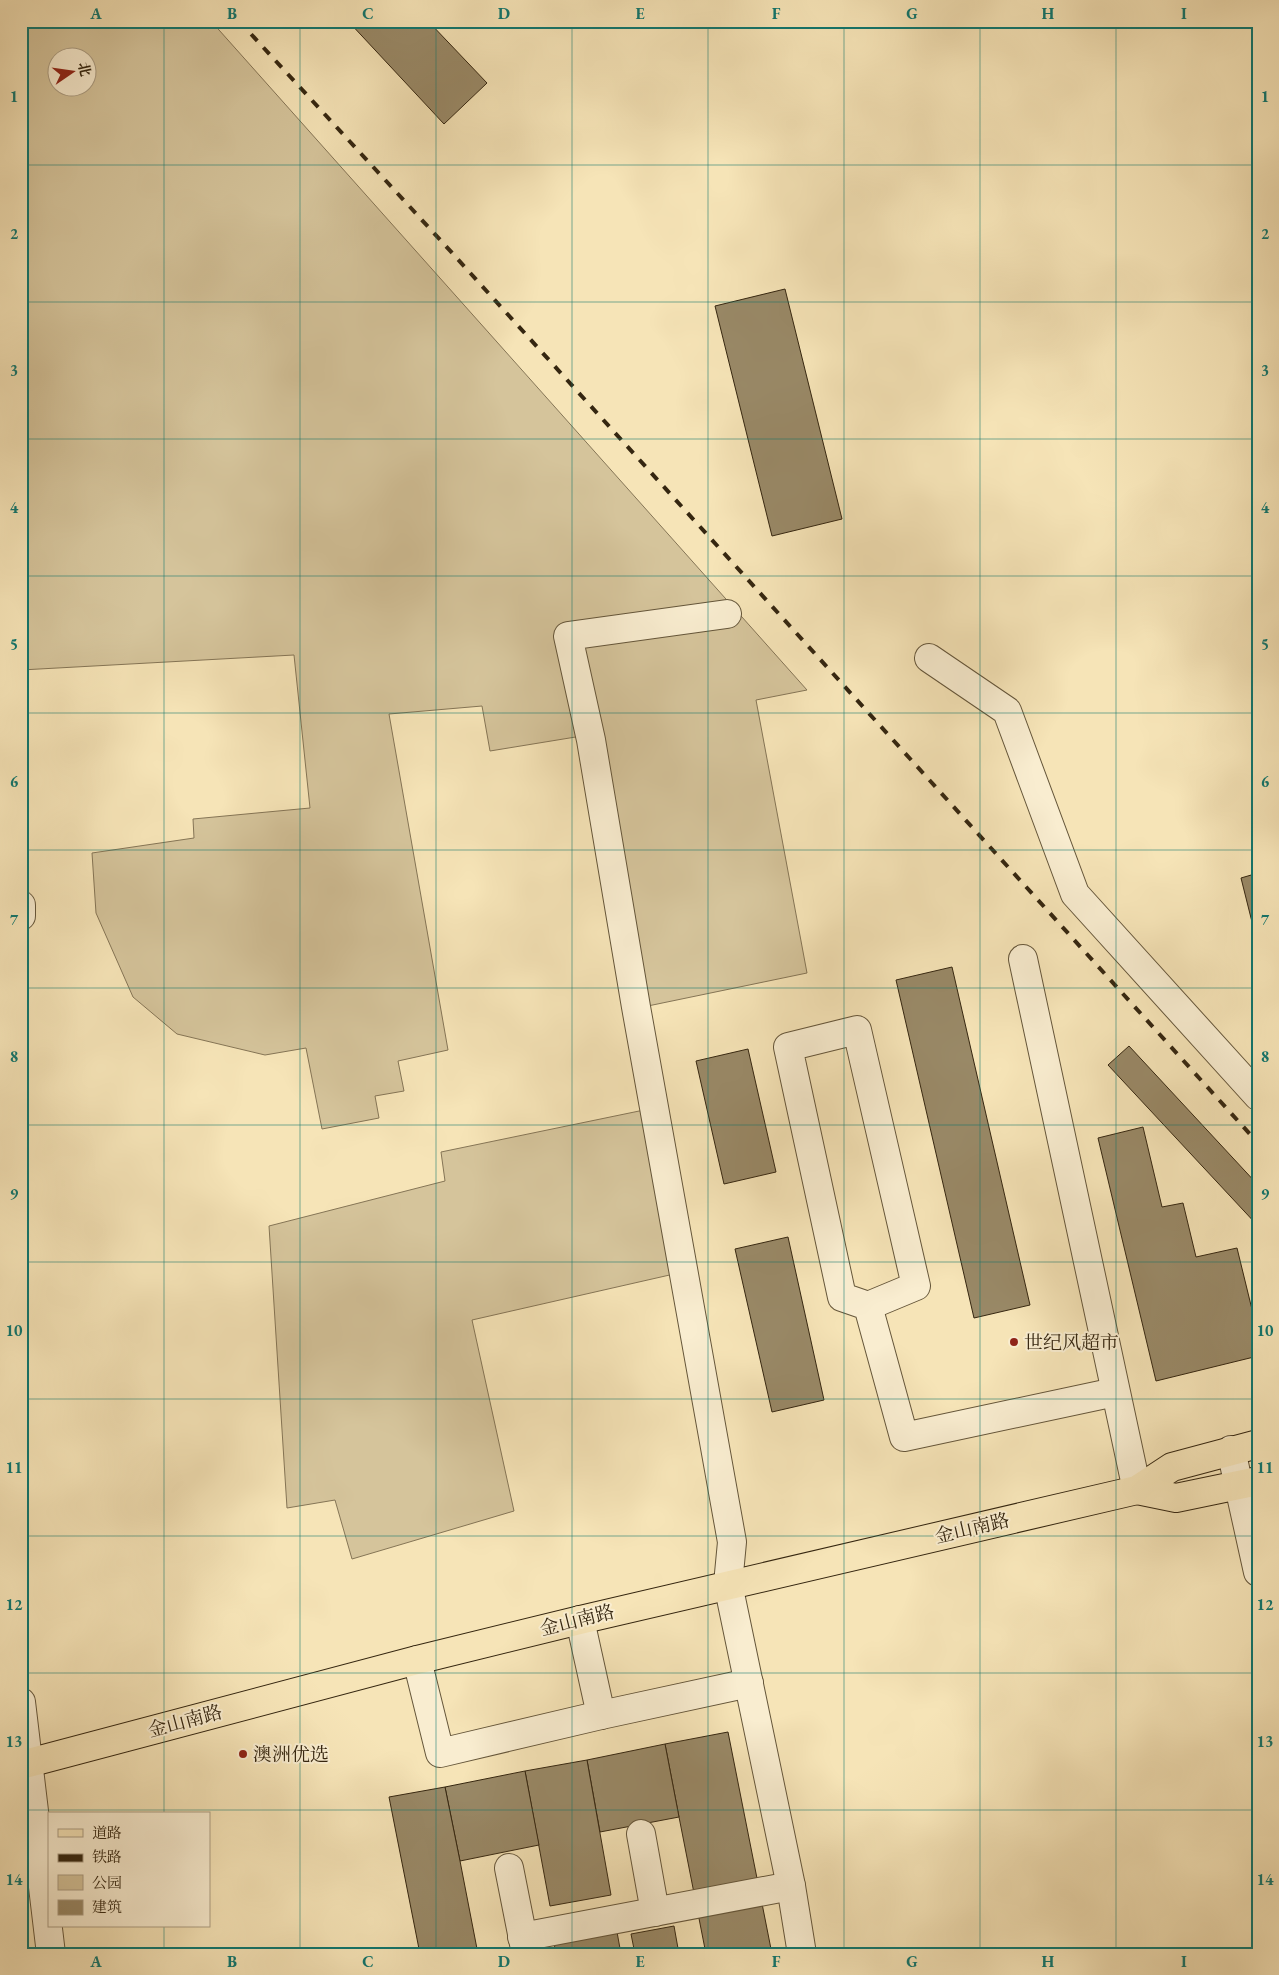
<svg xmlns="http://www.w3.org/2000/svg" width="1279" height="1975" font-family="'EB Garamond','Noto Serif SC',serif">
	<style>
		.green { fill: #d5c49b; stroke: #857556; fill-rule: evenodd }
		.building { fill: #998967; stroke: #352610 }
		.lines { fill: none; stroke-linecap: round; stroke-linejoin: round }
		.minor-casing { stroke: #65563a; stroke-width: 30 }
		.major-casing { stroke: #352610; stroke-width: 30 }
		.minor { stroke: #f9edd0; stroke-width: 28 }
		.major { stroke: #f6e4b7; stroke-width: 28 }
		.rail { stroke: #352610; stroke-width: 4; stroke-dasharray: 9 9; stroke-linecap: butt }
		.grid { fill: none; stroke: #0f766e; stroke-width: 1; stroke-opacity: 0.55 }
		.poi-dot { fill: #8f2418; stroke: #f9edd0; stroke-width: 2 }
		.labels { text-anchor: middle; dominant-baseline: central; stroke-width: 4; stroke-linejoin: round; paint-order: stroke }
		.poi-label { font-size: 19px; fill: #352610; stroke: #f9edd0; text-anchor: start }
		.street-label { font-size: 19px; fill: #352610; stroke: #f9edd0 }
		.neatline { fill: none; stroke: #0f766e; stroke-width: 2 }
		.grid-label { font-size: 16px; text-anchor: middle; font-weight: bold; fill: #0f766e }
	</style>
	<rect width="100%" height="100%" fill="#f6e4b7"/>
	<filter id="stains"><feTurbulence type="fractalNoise" baseFrequency=".004" numOctaves="4"/><feColorMatrix values="0 0 0 0 .2 0 0 0 0 .09 0 0 0 0 .02 0 0 0 .5 -.17"/></filter>
	<radialGradient id="worn" r=".72"><stop offset=".6" stop-color="#630" stop-opacity="0"/><stop offset="1" stop-color="#630" stop-opacity=".3"/></radialGradient>
	<g class="green">
		<path d="M21 21H211L807 690 756 700 807 973 643 1007 594 734 490 751 482 706 389 714 448 1050 398 1061 404 1091 375 1096 379 1118 322 1129 306 1048 265 1055 177 1034 133 997 96 913 92 853 194 838 193 819 310 808 294 655 21 670ZM58 58H88V88H58Z"/>
		<path d="M644 1110 674 1274 472 1320 514 1511 352 1559 335 1500 287 1508 269 1226 445 1181 441 1152Z"/>
	</g>
	<g class="building">
		<path d="M348 21H428L487 83 444 124Z"/>
		<path d="M785 289 842 519 772 536 715 306Z"/>
		<path d="M1258 873V946L1241 878Z"/>
		<path d="M952 967 1030 1305 974 1318 896 980Z"/>
		<path d="M1129 1046 1258 1185V1226L1108 1065Z"/>
		<path d="M748 1049 776 1172 724 1184 696 1061Z"/>
		<path d="M1143 1127 1162 1207 1183 1203 1196 1257 1237 1248 1258 1334V1356L1156 1381 1098 1138Z"/>
		<path d="M788 1237 824 1400 772 1412 735 1249Z"/>
		<path d="M728 1732 772 1954H706L679 1817 665 1744Z"/>
		<path d="M665 1744 679 1817 600 1832 587 1760Z"/>
		<path d="M587 1760 611 1895 550 1906 525 1771Z"/>
		<path d="M525 1771 539 1845 460 1861 445 1787Z"/>
		<path d="M445 1787 460 1861 478 1954H420L389 1797Z"/>
		<path d="M674 1926 679 1954H635L631 1934Z"/>
		<path d="M617 1932 621 1954H556L554 1943Z"/>
	</g>
	<g class="lines">
		<g class="minor-casing">
			<g id="minor">
				<path d="M727 614 568 636 591 740 636 1007 732 1542 728 1584 791 1886 802 1954"/>
				<path d="M929 658 1007 711 1075 894 1258 1096"/>
				<path d="M21 905V916"/>
				<path d="M1023 959 1137 1490"/>
				<path d="M868 1306 842 1297 788 1047 857 1030 916 1286 868 1306 904 1437 1115 1392"/>
				<path d="M1231 1450 1258 1572"/>
				<path d="M580 1620 601 1715"/>
				<path d="M417 1660 440 1753 601 1715 749 1683"/>
				<path d="M21 1702 51 1954"/>
				<path d="M641 1834 655 1912"/>
				<path d="M509 1868 526 1954"/>
				<path d="M522 1937 791 1886"/>
			</g>
		</g>
		<g class="major-casing">
			<g id="major">
				<path d="M1137 1490 1176 1498 1258 1481"/>
				<path d="M21 1765 417 1660 580 1620 1137 1490 1172 1467 1258 1444"/>
			</g>
		</g>
		<use href="#minor" class="minor"/>
		<use href="#major" class="major"/>
		<path class="rail" d="M239 21 444 244 1258 1143"/>
	</g>
	<path class="grid" d="M164 21V1814M300 21V1954M436 21V1954M572 21V1954M708 21V1954M844 21V1954M980 21V1954M1116 21V1954M21 165H1258M21 302H1258M21 439H1258M21 576H1258M21 713H1258M21 850H1258M21 988H1258M21 1125H1258M21 1262H1258M21 1399H1258M21 1536H1258M21 1673H1258M21 1810H1258M164 1926V1954"/>
	<g class="poi-dot">
		<circle cx="1014" cy="1342" r="5"/>
		<circle cx="243" cy="1754" r="5"/>
	</g>
	<g class="labels">
		<g class="poi-label">
			<text x="1024" y="1342">世纪风超市</text>
			<text x="253" y="1754">澳洲优选</text>
		</g>
		<g class="street-label">
			<text transform="translate(972 1528) rotate(-13)">金山南路</text>
			<text transform="translate(577 1620) rotate(-14)">金山南路</text>
			<text transform="translate(185 1721) rotate(-15)">金山南路</text>
		</g>
	</g>
	<rect width="1279" height="1975" fill="none" stroke="#f6e4b7" stroke-width="55"/>
	<rect x="48" y="1812" width="162" height="115" fill="#f9edd0" stroke="#ab9d83"/>
	<rect x="58" y="1829" width="25" height="8" fill="#f6e4b7" stroke="#ab9d83"/>
	<text x="92" y="1838" font-size="15" fill="#352610">道路</text>
	<rect x="58" y="1854" width="25" height="8" fill="#352610" stroke="#ab9d83"/>
	<text x="92" y="1862" font-size="15" fill="#352610">铁路</text>
	<rect x="58" y="1875" width="25" height="15" fill="#d5c49b" stroke="#ab9d83"/>
	<text x="92" y="1888" font-size="15" fill="#352610">公园</text>
	<rect x="58" y="1900" width="25" height="15" fill="#998967" stroke="#ab9d83"/>
	<text x="92" y="1912" font-size="15" fill="#352610">建筑</text>
	<g transform="translate(72 72) rotate(77)"><circle r="24" fill="#f9edd0" stroke="#ab9d83"/>
	<path d="M0-4L9 19L0 12L-9 19Z" fill="#8f2418"/>
	<text y="-8" font-size="14" font-weight="bold" text-anchor="middle" fill="#352610">北</text>
	</g>
	<rect x="28" y="28" width="1224" height="1920" class="neatline"/>
	<g class="grid-label">
		<text x="96" y="19">A</text>
		<text x="232" y="19">B</text>
		<text x="368" y="19">C</text>
		<text x="504" y="19">D</text>
		<text x="640" y="19">E</text>
		<text x="776" y="19">F</text>
		<text x="912" y="19">G</text>
		<text x="1048" y="19">H</text>
		<text x="1184" y="19">I</text>
		<text x="14" y="102">1</text>
		<text x="1265" y="102">1</text>
		<text x="14" y="239">2</text>
		<text x="1265" y="239">2</text>
		<text x="14" y="376">3</text>
		<text x="1265" y="376">3</text>
		<text x="14" y="513">4</text>
		<text x="1265" y="513">4</text>
		<text x="14" y="650">5</text>
		<text x="1265" y="650">5</text>
		<text x="14" y="787">6</text>
		<text x="1265" y="787">6</text>
		<text x="14" y="925">7</text>
		<text x="1265" y="925">7</text>
		<text x="14" y="1062">8</text>
		<text x="1265" y="1062">8</text>
		<text x="14" y="1199">9</text>
		<text x="1265" y="1199">9</text>
		<text x="14" y="1336">10</text>
		<text x="1265" y="1336">10</text>
		<text x="14" y="1473">11</text>
		<text x="1265" y="1473">11</text>
		<text x="14" y="1610">12</text>
		<text x="1265" y="1610">12</text>
		<text x="14" y="1747">13</text>
		<text x="1265" y="1747">13</text>
		<text x="14" y="1885">14</text>
		<text x="1265" y="1885">14</text>
		<text x="96" y="1967">A</text>
		<text x="232" y="1967">B</text>
		<text x="368" y="1967">C</text>
		<text x="504" y="1967">D</text>
		<text x="640" y="1967">E</text>
		<text x="776" y="1967">F</text>
		<text x="912" y="1967">G</text>
		<text x="1048" y="1967">H</text>
		<text x="1184" y="1967">I</text>
	</g>
	<rect width="100%" height="100%" filter="url(#stains)"/>
	<rect width="100%" height="100%" fill="url(#worn)"/>
</svg>
